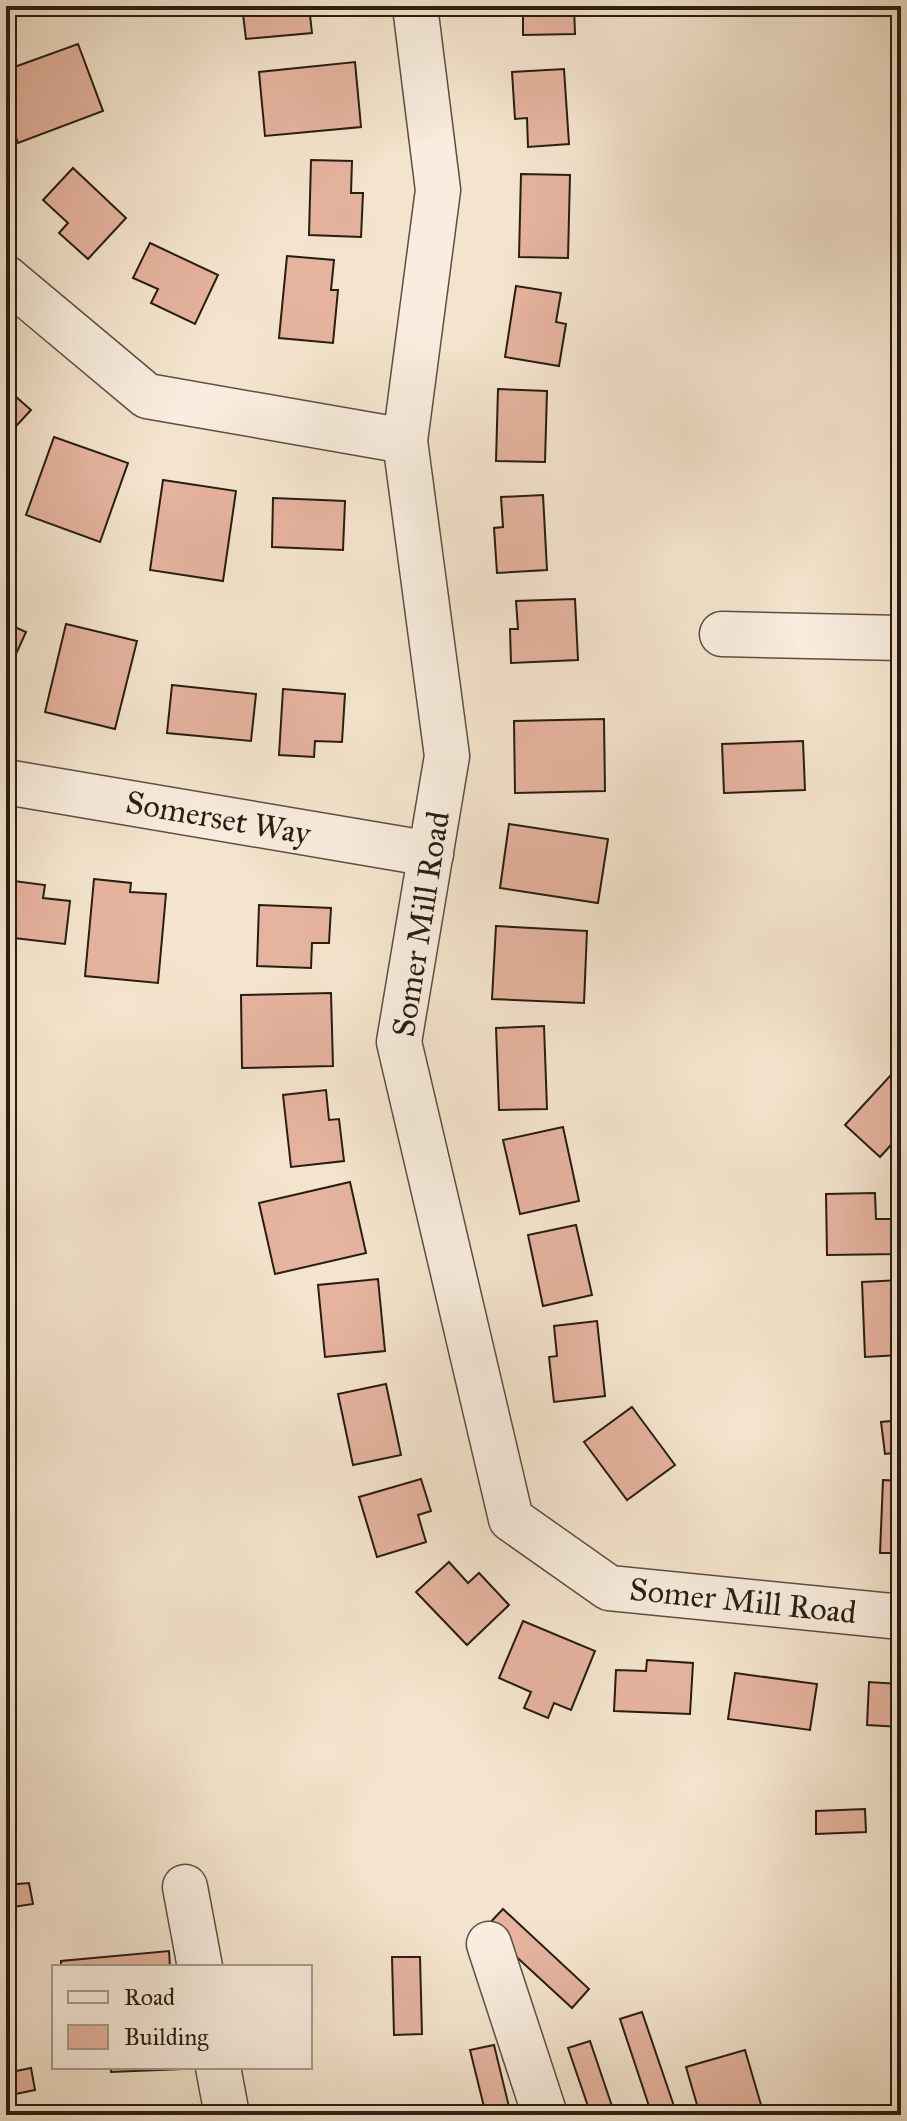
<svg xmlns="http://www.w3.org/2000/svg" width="907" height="2121" font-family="'IM FELL Great Primer',serif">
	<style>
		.building { fill: #e6b39f; stroke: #281d13; stroke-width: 2 }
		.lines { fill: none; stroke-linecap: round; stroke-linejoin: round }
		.minor-casing { stroke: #5b4f42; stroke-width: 47 }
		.minor { stroke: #f8edde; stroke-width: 44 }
		.labels { text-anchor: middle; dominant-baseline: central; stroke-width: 6; stroke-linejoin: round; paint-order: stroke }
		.street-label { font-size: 32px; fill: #281d13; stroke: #f8edde }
	</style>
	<rect width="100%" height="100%" fill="#f4e4cd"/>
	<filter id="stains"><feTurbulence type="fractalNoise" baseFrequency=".0025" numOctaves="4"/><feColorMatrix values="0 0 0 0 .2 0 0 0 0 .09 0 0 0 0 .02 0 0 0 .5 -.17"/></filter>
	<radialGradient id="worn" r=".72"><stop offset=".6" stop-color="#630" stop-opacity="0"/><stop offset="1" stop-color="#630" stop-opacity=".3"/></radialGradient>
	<g class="building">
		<path d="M242 6H309L312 33 246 39Z"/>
		<path d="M523 6H574L575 34 523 35Z"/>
		<path d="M78 44 103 111 18 143 6 110V70Z"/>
		<path d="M355 62 361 127 265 136 259 72Z"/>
		<path d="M564 69 569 144 528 147 527 118 515 119 512 72Z"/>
		<path d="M311 160 352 161 351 193H363L361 237 309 235Z"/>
		<path d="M73 168 126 218 88 259 59 233 68 223 43 200Z"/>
		<path d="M521 174 570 175 568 258 519 257Z"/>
		<path d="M150 243 218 275 195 324 151 303 158 289 133 278Z"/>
		<path d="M287 256 334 260 331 290H338L333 343 279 338Z"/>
		<path d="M516 286 561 293 556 322 566 324 559 366 505 357Z"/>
		<path d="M6 388 31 410 6 437Z"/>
		<path d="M498 389 547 391 545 462 496 461Z"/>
		<path d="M54 437 128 463 100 542 26 515Z"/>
		<path d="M163 480 236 491 223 581 150 570Z"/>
		<path d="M543 495 547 570 497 573 494 528 503 527 501 497Z"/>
		<path d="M273 498 345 501 343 550 272 547Z"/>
		<path d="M575 599 578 660 511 663 510 629H518L516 601Z"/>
		<path d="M6 623 26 632 6 676Z"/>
		<path d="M66 624 137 641 115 729 45 712Z"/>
		<path d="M172 685 256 694 251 741 167 733Z"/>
		<path d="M283 689 345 694 342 742 315 741 314 757 279 755Z"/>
		<path d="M604 719 605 791 515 793 514 721Z"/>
		<path d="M803 741 805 790 724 793 722 744Z"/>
		<path d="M509 824 608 839 598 903 500 888Z"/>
		<path d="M94 879 131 883 130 892 166 894 158 983 85 976Z"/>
		<path d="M6 880 45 885 43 898 70 901 65 944 6 937Z"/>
		<path d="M259 905 331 908 329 943H312L311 968 257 966Z"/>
		<path d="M496 926 587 931 584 1003 492 999Z"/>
		<path d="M331 993 333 1066 242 1068 241 995Z"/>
		<path d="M544 1026 547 1109 499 1110 496 1028Z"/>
		<path d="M901 1064V1134L880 1157 845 1125Z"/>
		<path d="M326 1090 329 1120 339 1119 344 1161 291 1167 283 1095Z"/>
		<path d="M563 1127 579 1201 520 1214 503 1140Z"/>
		<path d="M350 1182 366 1253 275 1274 259 1203Z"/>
		<path d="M875 1193 876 1219H899L900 1254 827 1255 826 1194Z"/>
		<path d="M576 1225 592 1295 543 1306 528 1235Z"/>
		<path d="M378 1279 385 1351 325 1357 318 1285Z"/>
		<path d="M901 1280V1355L865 1357 862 1282Z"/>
		<path d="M597 1321 605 1396 554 1402 549 1357 557 1356 554 1326Z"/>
		<path d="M386 1384 401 1455 353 1465 338 1394Z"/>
		<path d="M632 1407 675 1465 627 1500 584 1442Z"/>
		<path d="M901 1420V1452L885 1454 881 1422Z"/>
		<path d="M421 1479 431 1511 418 1515 426 1542 377 1557 359 1497Z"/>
		<path d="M883 1480 901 1481V1553H880Z"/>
		<path d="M449 1562 468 1583 479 1573 509 1605 467 1645 416 1592Z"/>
		<path d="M523 1621 595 1651 571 1710 554 1703 548 1718 524 1708 531 1692 499 1678Z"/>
		<path d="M647 1660 693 1663 690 1714 614 1711 616 1670 646 1671Z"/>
		<path d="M735 1673 817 1684 810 1730 728 1719Z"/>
		<path d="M899 1676H901V1727L867 1725 869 1682 899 1684Z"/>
		<path d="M865 1809 866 1832 816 1834V1811Z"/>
		<path d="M29 1883 33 1904 6 1908V1885Z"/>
		<path d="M503 1909 589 1989 572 2008 485 1928Z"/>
		<path d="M169 1951 170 1967H61V1961Z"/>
		<path d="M392 1957H420L422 2034 394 2035Z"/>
		<path d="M642 2012 677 2115H652L620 2019Z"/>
		<path d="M590 2041 615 2115H591L568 2048Z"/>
		<path d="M494 2045 511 2115H486L470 2050Z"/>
		<path d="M745 2050 764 2115H700L686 2067Z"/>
		<path d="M111 2067H183V2069L111 2072Z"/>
		<path d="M31 2068 35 2090 6 2096V2073Z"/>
		<path d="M192 2105 198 2115H176Z"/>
	</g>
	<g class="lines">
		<g class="minor-casing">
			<g id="minor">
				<path d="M415 6 438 190 405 441 447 756 399 1042 511 1519 609 1588 901 1617"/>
				<path d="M6 278 147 396 405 441"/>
				<path d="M722 634 901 638"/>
				<path d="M6 782 431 854"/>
				<path d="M185 1887 200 1967"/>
				<path d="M489 1944 545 2115"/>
				<path d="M218 2067 227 2115"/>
			</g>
		</g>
		<use href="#minor" class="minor"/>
	</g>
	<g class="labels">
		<g class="street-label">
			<text transform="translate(218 818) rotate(10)">Somerset Way</text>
			<text transform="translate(421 924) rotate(-81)">Somer Mill Road</text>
			<text transform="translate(743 1601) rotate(6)">Somer Mill Road</text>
		</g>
	</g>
	<rect width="907" height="2121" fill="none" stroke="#f4e4cd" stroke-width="32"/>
	<rect x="8" y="8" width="891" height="2105" fill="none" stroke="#281d13" stroke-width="4"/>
	<rect x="16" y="16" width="875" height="2089" fill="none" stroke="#281d13" stroke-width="2"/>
	<rect x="52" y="1965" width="260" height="104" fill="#f8edde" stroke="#a59a8d" stroke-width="2"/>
	<rect x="68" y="1991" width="40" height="12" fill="#f8edde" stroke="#a59a8d" stroke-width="2"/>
	<text x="124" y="2005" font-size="24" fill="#281d13">Road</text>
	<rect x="68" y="2025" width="40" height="24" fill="#e6b39f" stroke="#a59a8d" stroke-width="2"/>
	<text x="124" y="2045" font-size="24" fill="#281d13">Building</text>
	<rect width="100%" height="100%" filter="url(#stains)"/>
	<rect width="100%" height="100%" fill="url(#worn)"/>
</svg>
